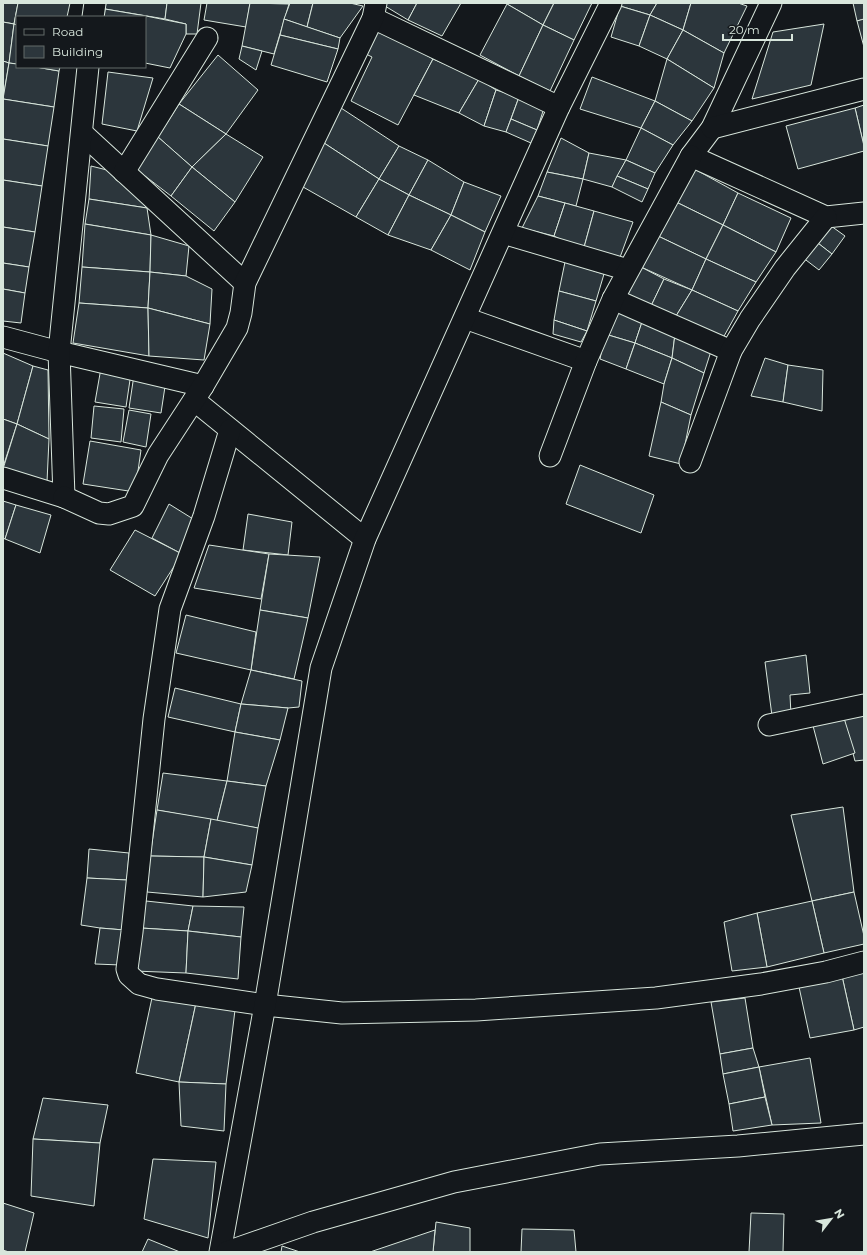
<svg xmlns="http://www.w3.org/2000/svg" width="867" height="1255" font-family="Montserrat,sans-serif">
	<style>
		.building { fill: #2c363c; stroke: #d8e6dc }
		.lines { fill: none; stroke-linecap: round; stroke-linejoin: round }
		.minor-casing { stroke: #d8e6dc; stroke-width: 23 }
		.minor { stroke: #14181c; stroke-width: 21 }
	</style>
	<rect width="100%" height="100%" fill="#14181c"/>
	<g class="building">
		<path d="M3 3H18L14 24 3 22Z"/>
		<path d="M18 3H70L67 17H17V25L14 24Z"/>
		<path d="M106 3H167L165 19 105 9Z"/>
		<path d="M167 3H201L197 34H186V24L165 19Z"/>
		<path d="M207 3H250L246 27 204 20Z"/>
		<path d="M250 3 289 4 274 54 242 46Z"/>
		<path d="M290 3H313L307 27 284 19Z"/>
		<path d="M313 3H350L363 6 340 38 307 27Z"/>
		<path d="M386 3H417L408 20 385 6Z"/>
		<path d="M417 3H461L442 36 408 20Z"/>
		<path d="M507 3H554L543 25 507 4Z"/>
		<path d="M554 3H592L574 40 543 25Z"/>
		<path d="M621 3H657L650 15 620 6Z"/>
		<path d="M657 3H691L683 30 650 15Z"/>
		<path d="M691 3H738L747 6 724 53 683 30Z"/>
		<path d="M853 3H864V19L857 21Z"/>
		<path d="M507 4 543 25 519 76 480 55Z"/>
		<path d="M620 6 650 15 639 46 611 37Z"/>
		<path d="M105 9 146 16 145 20V17H104Z"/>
		<path d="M650 15 683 30 667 59 639 46Z"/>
		<path d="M146 16 186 24V34L170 68 145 63V20Z"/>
		<path d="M284 19 340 38 338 49 280 35Z"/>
		<path d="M864 19V47L857 21Z"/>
		<path d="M3 22 14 24 9 63 3 61Z"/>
		<path d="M14 24 17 25V64L9 63Z"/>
		<path d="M824 24 811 85 752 99 773 32Z"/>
		<path d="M375 25 433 59 398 125 351 101 372 57 362 52Z"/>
		<path d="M543 25 574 40 550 91 519 76Z"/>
		<path d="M683 30 724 53 714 88 667 59Z"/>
		<path d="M280 35 338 49 327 82 271 65Z"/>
		<path d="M242 46 262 51 256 70 239 59Z"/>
		<path d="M218 55 258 90 226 134 179 104Z"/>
		<path d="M433 59 479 79 459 113 414 95Z"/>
		<path d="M667 59 714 88 692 121 655 101Z"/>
		<path d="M3 61 9 63 3 99Z"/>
		<path d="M9 63 17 64V67H36L59 71 54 107 3 99Z"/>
		<path d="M36 67H60L59 71Z"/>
		<path d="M108 72 153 78 137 131 102 124Z"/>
		<path d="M592 77 655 101 641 128 580 109Z"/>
		<path d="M479 79 496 90 484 126 459 113Z"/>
		<path d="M496 90 519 97 506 132 484 126Z"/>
		<path d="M519 97 544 108 537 130 511 119Z"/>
		<path d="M3 99 54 107 48 146 3 139Z"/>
		<path d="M655 101 692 121 673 145 641 128Z"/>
		<path d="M179 104 226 134 192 167 158 137Z"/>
		<path d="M864 105V146L855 108Z"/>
		<path d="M341 108 399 146 379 179 324 143Z"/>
		<path d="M855 108 864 146V151L798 169 786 126Z"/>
		<path d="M511 119 537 130 531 143 506 132Z"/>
		<path d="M641 128 673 145 655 173 626 160Z"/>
		<path d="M226 134 263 157 235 202 192 167Z"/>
		<path d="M158 137 192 167 171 196 136 169Z"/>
		<path d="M561 138 589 153 583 179 547 172Z"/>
		<path d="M3 139 48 146 42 186 3 180Z"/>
		<path d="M324 143 379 179 356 217 296 183Z"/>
		<path d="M399 146 428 160 409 195 379 179Z"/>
		<path d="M589 153 626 160 612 187 583 179Z"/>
		<path d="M428 160 464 182 451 215 409 195Z"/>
		<path d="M626 160 655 173 648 189 617 176Z"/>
		<path d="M91 166 115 172 147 208 89 199Z"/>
		<path d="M689 166 738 193 723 225 674 201Z"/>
		<path d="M192 167 235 202 214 231 171 196Z"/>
		<path d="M547 172 583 179 576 206 538 196Z"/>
		<path d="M617 176 648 189 642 202 612 187Z"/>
		<path d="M379 179 409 195 388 235 356 217Z"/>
		<path d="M3 180 42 186 35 232 3 227Z"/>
		<path d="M464 182 501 196 485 232 451 215Z"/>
		<path d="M738 193 791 218 776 252 723 225Z"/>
		<path d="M409 195 451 215 431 250 388 235Z"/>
		<path d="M538 196 565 203 554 236 522 228Z"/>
		<path d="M89 199 147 208 151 235 85 224Z"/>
		<path d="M674 201 723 225 706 259 658 236Z"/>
		<path d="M565 203 594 211 583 251 554 236Z"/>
		<path d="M594 211 633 222 619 260 583 251Z"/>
		<path d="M451 215 485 232 470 270 431 250Z"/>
		<path d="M827 223 845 236 832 254 814 240Z"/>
		<path d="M85 224 151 235 150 272 82 267Z"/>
		<path d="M723 225 776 252 756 282 706 259Z"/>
		<path d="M3 227 35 232 29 267 3 263Z"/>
		<path d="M151 235 189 246 186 276 150 272Z"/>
		<path d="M658 236 706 259 692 290 641 267Z"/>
		<path d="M814 240 832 254 819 270 802 257Z"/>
		<path d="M706 259 756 282 738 311 692 290Z"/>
		<path d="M565 262 604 274 596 301 559 291Z"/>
		<path d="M3 263 29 267 25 293 3 289Z"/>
		<path d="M82 267 150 272 148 308 79 303Z"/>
		<path d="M641 267 664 279 651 306 628 294Z"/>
		<path d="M150 272 186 276 212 289 210 324 148 308Z"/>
		<path d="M664 279 692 290 676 316 651 306Z"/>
		<path d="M3 289 25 293 21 323 3 321Z"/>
		<path d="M692 290 738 311 723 338 676 316Z"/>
		<path d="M559 291 596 301 587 331 554 320Z"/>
		<path d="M79 303 148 308 149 356 73 343Z"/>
		<path d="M148 308 210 324 204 360 149 356Z"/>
		<path d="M617 311 642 322 635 343 605 334Z"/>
		<path d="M554 320 587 331 581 342 553 334Z"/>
		<path d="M642 322 675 334 672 358 635 343Z"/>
		<path d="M605 334 635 343 626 369 600 359Z"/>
		<path d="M675 334 712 348 704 373 672 358Z"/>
		<path d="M635 343 672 358 664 384 626 369Z"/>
		<path d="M3 353 33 366 17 424 3 419Z"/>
		<path d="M672 358 704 373 691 415 661 402 664 384Z"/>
		<path d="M765 358 788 365 783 402 751 396Z"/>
		<path d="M788 365 823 370 822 411 783 402Z"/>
		<path d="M33 366 48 370 49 439 17 424Z"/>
		<path d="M101 368 131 373 126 407 95 402Z"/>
		<path d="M134 375 166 380 161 413 129 408Z"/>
		<path d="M661 402 691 415 681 464 649 456Z"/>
		<path d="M94 406 124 409 121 442 91 438Z"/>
		<path d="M129 410 151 414 146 447 123 442Z"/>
		<path d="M3 419 17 424 3 467Z"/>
		<path d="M17 424 49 439 47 482 3 469Z"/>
		<path d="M90 441 141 450 135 492 83 484Z"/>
		<path d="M580 465 654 495 641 533 566 504Z"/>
		<path d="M3 501 16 505 5 539 3 538Z"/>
		<path d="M169 504 198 522 182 554 152 538Z"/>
		<path d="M16 505 51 515 40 553 5 539Z"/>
		<path d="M248 514 292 522 288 555 243 550Z"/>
		<path d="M135 530 182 554 155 596 110 570Z"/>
		<path d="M209 545 269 554 261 599 194 588Z"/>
		<path d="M269 554 320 557 308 618 260 610Z"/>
		<path d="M260 610 308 618 294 679 251 670Z"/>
		<path d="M186 615 256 632 251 670 176 653Z"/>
		<path d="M806 655 810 693 790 695 791 715 772 716 765 662Z"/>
		<path d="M251 670 302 681 299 707 288 708 241 704Z"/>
		<path d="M175 688 241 704 235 732 168 717Z"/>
		<path d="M241 704 288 708 280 740 235 732Z"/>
		<path d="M864 710V760L855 761 843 715Z"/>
		<path d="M843 715 855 753 823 764 812 722Z"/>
		<path d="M235 732 280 740 266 786 227 781Z"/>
		<path d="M163 773 227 781 217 821 157 810Z"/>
		<path d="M227 781 266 786 258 828 217 821Z"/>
		<path d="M843 807 854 892 812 901 791 815Z"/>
		<path d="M157 810 211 819 204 857 150 856Z"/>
		<path d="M211 819 258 828 252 865 204 857Z"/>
		<path d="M89 849 129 853 127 880 87 878Z"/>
		<path d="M150 856 204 857 203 897 147 892Z"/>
		<path d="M204 857 252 865 246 892 203 897Z"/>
		<path d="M87 878 127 880 124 930 100 928 81 925Z"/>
		<path d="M854 892 864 936V944L824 953 812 901Z"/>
		<path d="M146 901 193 906 188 931 141 928Z"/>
		<path d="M812 901 824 953 767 967 757 913Z"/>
		<path d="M193 906 244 907 241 937 188 931Z"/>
		<path d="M757 913 767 967 732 971 724 922Z"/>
		<path d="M100 928 124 930 121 965 95 964Z"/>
		<path d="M141 928 188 931 186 973 134 971Z"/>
		<path d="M188 931 241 937 238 979 186 973Z"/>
		<path d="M864 971V1027L854 1030 842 976Z"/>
		<path d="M842 976 854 1030 810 1038 799 987Z"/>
		<path d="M153 993 196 1003 179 1082 136 1073Z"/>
		<path d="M745 998 753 1048 720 1054 711 1002Z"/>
		<path d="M196 1003 235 1010 226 1084 179 1082Z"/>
		<path d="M753 1048 759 1067 723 1074 720 1054Z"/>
		<path d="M810 1058 821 1123 772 1125 759 1067Z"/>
		<path d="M759 1067 765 1097 729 1104 723 1074Z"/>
		<path d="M179 1082 226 1084 224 1131 181 1126Z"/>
		<path d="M765 1097 772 1125 733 1131 729 1104Z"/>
		<path d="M43 1098 108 1105 100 1143 33 1139Z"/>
		<path d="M33 1139 100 1143 94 1206 31 1196Z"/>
		<path d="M153 1159 216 1162 208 1238 144 1219Z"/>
		<path d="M3 1203 34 1213 25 1252H9L3 1250Z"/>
		<path d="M751 1213 784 1214 783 1252H749Z"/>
		<path d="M436 1222 470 1228V1252H433Z"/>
		<path d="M522 1229 574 1230 576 1252H521Z"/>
		<path d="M435 1230 433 1252H370Z"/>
		<path d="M148 1239 180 1252H142Z"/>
		<path d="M282 1246 300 1252H281Z"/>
	</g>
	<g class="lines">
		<g class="minor-casing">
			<g id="minor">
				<path d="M771 3 712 128 691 156 826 217 864 213"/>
				<path d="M93 17 95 3"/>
				<path d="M373 18 559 107"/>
				<path d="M712 128 864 89"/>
				<path d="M82 133 245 283"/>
				<path d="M124 172 207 38"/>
				<path d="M503 233 628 270"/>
				<path d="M613 299 731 351"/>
				<path d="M465 318 586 361 613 299 691 156"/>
				<path d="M3 337 59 352 203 386"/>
				<path d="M194 400 365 539"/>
				<path d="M230 430 204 516 170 609 154 719 132 932 127 969 129 975 139 984 157 989 265 1005 342 1013 476 1010 656 998 761 984 826 972 864 962"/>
				<path d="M550 456 586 361"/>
				<path d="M690 462 731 351 750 319 785 268 826 217"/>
				<path d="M3 478 64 497 59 352 88 67"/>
				<path d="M64 497 99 513 109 514 133 506 158 455 203 386 237 328 241 313 245 283 373 18 376 3"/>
				<path d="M769 725 864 705"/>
				<path d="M220 1252 265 1005 321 668 365 539 559 107 611 3"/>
				<path d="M227 1252 313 1222 454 1182 600 1154 738 1146 864 1134"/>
			</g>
		</g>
		<use href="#minor" class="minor"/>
	</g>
	<rect width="867" height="1255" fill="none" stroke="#d8e6dc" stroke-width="8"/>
	<rect x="16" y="16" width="130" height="52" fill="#14181c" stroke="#626a69"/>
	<rect x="24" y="29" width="20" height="6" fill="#14181c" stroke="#626a69"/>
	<text x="52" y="36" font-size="12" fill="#d8e6dc">Road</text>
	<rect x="24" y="46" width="20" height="12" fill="#2c363c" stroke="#626a69"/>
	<text x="52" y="56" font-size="12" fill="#d8e6dc">Building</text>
	<g transform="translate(831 1219) rotate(59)" stroke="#14181c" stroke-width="3" paint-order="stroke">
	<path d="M0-3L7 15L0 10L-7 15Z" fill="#d8e6dc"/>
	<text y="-6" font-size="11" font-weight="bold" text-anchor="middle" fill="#d8e6dc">N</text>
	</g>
	<path d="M723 34v6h69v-6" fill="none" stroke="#d8e6dc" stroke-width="2"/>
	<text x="729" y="34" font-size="12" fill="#d8e6dc" stroke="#14181c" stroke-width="3" paint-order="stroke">20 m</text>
</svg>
